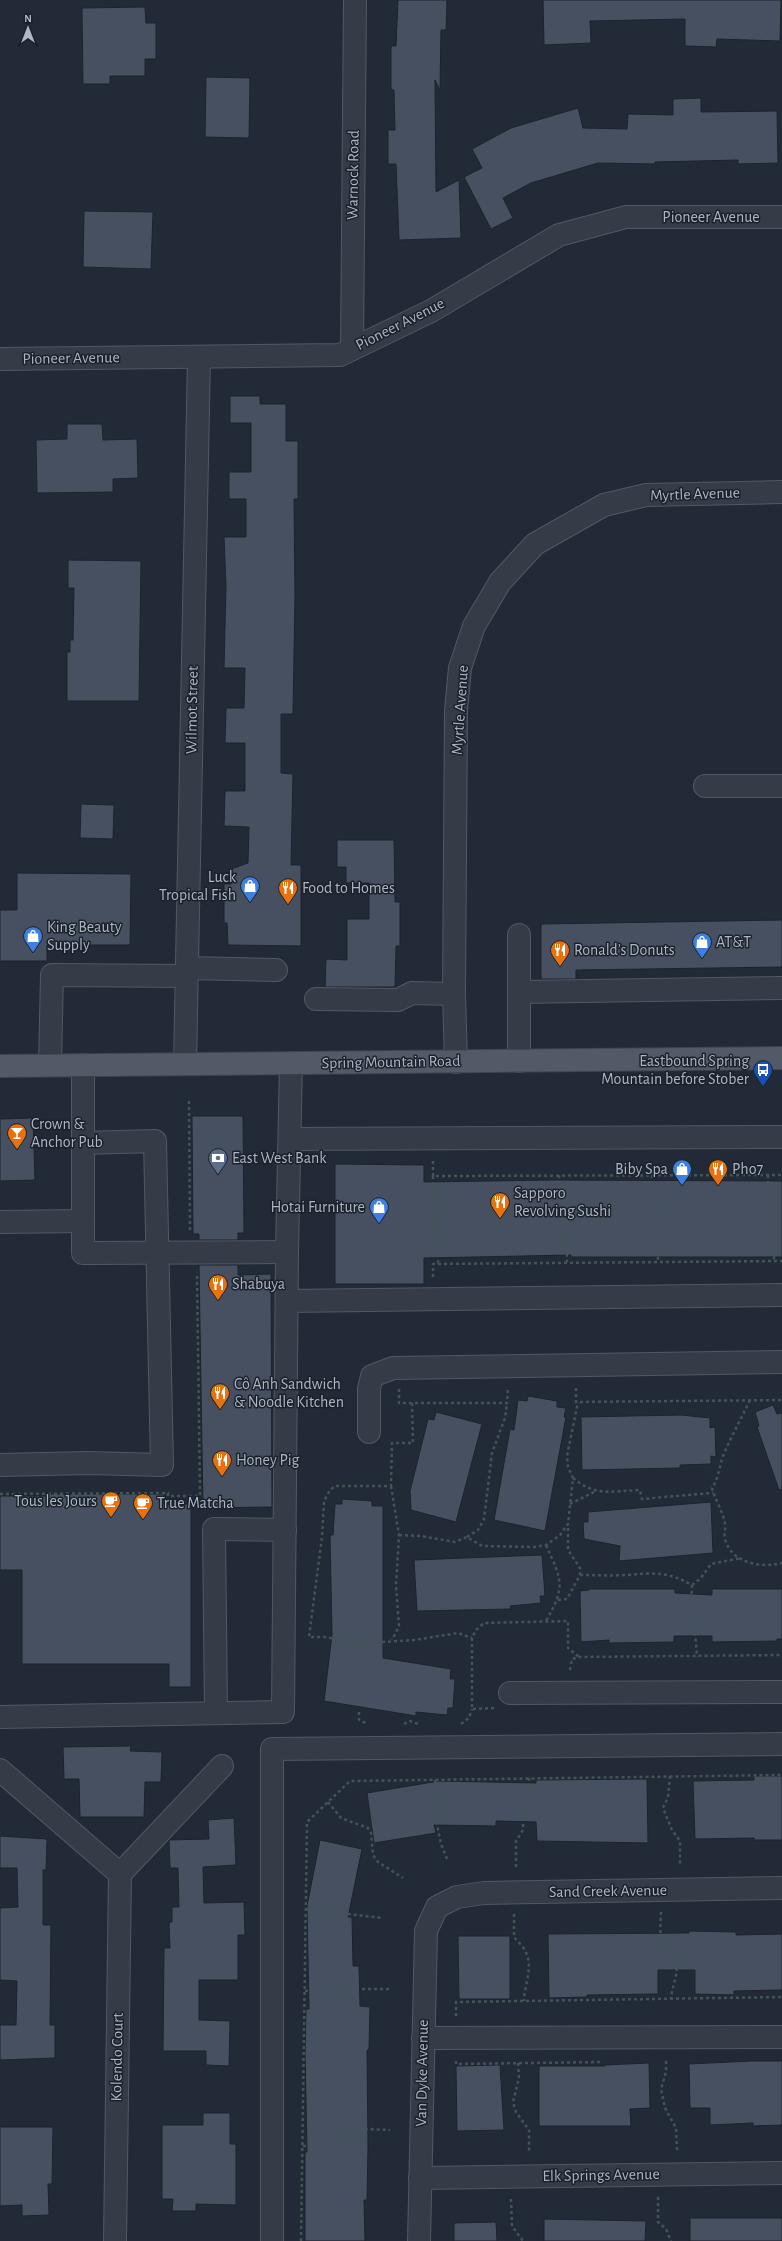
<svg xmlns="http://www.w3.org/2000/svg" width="782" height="2241" font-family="'Alegreya Sans',sans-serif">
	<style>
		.building { fill: #475060; stroke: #1c232e }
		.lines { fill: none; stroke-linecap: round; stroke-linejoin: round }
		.minor-casing { stroke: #525965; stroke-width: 24 }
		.major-casing { stroke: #3e4551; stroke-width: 24 }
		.path { stroke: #435457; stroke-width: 2.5; stroke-dasharray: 3 3; stroke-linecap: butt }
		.minor { stroke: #353c47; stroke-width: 22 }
		.major { stroke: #525a67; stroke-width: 22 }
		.labels { text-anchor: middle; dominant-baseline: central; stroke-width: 3; stroke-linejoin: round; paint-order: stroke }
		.street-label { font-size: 16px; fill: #afb6c4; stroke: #1a212b }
		.poi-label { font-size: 16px; fill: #afb6c4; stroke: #1a212b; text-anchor: start }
	</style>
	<rect width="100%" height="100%" fill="#212a36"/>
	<g class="building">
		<path d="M398 0H447L446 30H441L440 90 435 80 436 192 459 180 461 238 399 240 396 164H388V130H395L394 90H391V46H396Z"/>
		<path d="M543 0H781L780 41 717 39 716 47 685 46V19L590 21 591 43 544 45Z"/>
		<path d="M145 7 146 23H156V59H145V76H110V84H83L82 8Z"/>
		<path d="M206 77 250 78 249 138 205 137Z"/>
		<path d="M701 98V112L777 111 778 163 738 164V160L655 162V164L598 163 531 183 503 198 513 218 491 229 464 177 482 168 472 149 511 128 578 108 583 128 627 129 628 114 673 115V99Z"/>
		<path d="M84 211 153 212 151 269 83 267Z"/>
		<path d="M230 396H260V404H286V441H298V499H294L295 595 293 714H281V773L293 774 291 865H301V946L228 945 227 923H224V884H231V869L248 863 249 827 224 826 225 791H245V743H225L226 708H244L245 668H224L226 586 224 537H246V499H229V472H251V423H230Z"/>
		<path d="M67 424H102L103 440 137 439 138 478 113 479V492L37 493 36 440 67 439Z"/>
		<path d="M68 560 141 561 139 701H67V652H70V640H73L74 588H68Z"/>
		<path d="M81 804 114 805 113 839 80 838Z"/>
		<path d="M337 840H394L395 902H400V946H396L395 987H325L326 959 347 960V919H369V883H346V867H337Z"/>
		<path d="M17 873 131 874 130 945H47V961H0V910H17Z"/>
		<path d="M782 920V967L576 970V979H541V924Z"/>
		<path d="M192 1116H243L244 1233H238V1240H199V1234H193Z"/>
		<path d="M33 1118 35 1180 0 1181V1119Z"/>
		<path d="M335 1164 424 1165V1182L552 1180 782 1181V1257H571V1255L424 1258V1284H335Z"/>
		<path d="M199 1265H238V1275L271 1274 272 1507 203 1508Z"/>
		<path d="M528 1396 557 1401V1407L566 1408 564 1417H566L545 1531 494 1520 510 1429 514 1430 518 1400 527 1401Z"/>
		<path d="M773 1405 777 1414 782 1413V1489L779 1490 757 1427 759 1426 755 1412Z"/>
		<path d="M436 1412 482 1424 456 1522 411 1510 410 1491 428 1419 434 1420Z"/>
		<path d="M681 1415 710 1418V1428L715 1427 716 1457 711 1456V1464L680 1465V1468L582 1470 581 1417Z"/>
		<path d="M47 1494H164V1504H191V1687H169V1664H22V1570H0V1496H47Z"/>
		<path d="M342 1499 372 1501V1506H383V1658L451 1669 450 1679H455L453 1708H448L447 1715 416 1712V1716L324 1701 332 1634 330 1535H333L335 1504H342Z"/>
		<path d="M711 1502 713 1553 619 1561 620 1546 584 1539 583 1522H588V1512Z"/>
		<path d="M542 1555 545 1596H540L541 1603 510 1606 511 1609 417 1611 414 1560Z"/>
		<path d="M589 1589H675V1593L712 1595V1589H782V1639H777V1641L712 1642V1636H674V1642L609 1643V1640L581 1642 580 1591 589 1590Z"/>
		<path d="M131 1746 130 1751 162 1752 161 1782H145L144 1817H80L79 1779H64L63 1747Z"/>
		<path d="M754 1776H782V1840H754V1838L695 1839 693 1781 754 1780Z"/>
		<path d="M647 1779 648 1843 537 1841 536 1822 496 1821V1826L434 1825 436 1833 374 1843 367 1793 439 1781 536 1783V1780Z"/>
		<path d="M234 1818 236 1865 203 1867 204 1903 244 1902 245 1935H238V1980H199V2020L230 2021 229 2066 206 2065V2051H163L164 1948H170L169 1922H172V1907H179L178 1868H170L169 1840 209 1839 208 1820Z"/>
		<path d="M0 1836 47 1839 46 1870H43V1925H51L50 2025H55V2058L0 2060V2025H16L17 1981 0 1980V1908L18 1907 17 1868H0Z"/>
		<path d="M320 1840 362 1849 348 1917H352L353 1966H359L360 2006 370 2007 369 2050H367L368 2148 367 2200H364L365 2241H305V2152H307L305 2051 306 2009H309L307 1906Z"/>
		<path d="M689 1931 736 1932V1935L782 1934V1990L734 1991V1995L695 1994V1970H658V1994L587 1995V1997L549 1998 548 1934 689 1933Z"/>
		<path d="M458 1936H510V1999H459Z"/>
		<path d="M752 2061H782V2125L753 2126V2123L710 2125V2108H690L689 2064Z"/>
		<path d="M649 2063 650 2108 630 2109 631 2126H539V2066H605V2065Z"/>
		<path d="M500 2065 504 2130 457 2131 456 2066Z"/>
		<path d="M203 2113H230V2144H236V2205L196 2204V2211H172L173 2199H162V2125H203Z"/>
		<path d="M0 2127H53L52 2184H48L49 2215 22 2216V2205L0 2206Z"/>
		<rect x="690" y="2218" width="92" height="23"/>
		<path d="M544 2219 646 2221 645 2241H544Z"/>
		<path d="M496 2222 497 2241H454V2223Z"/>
	</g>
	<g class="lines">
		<g class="minor-casing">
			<g id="minor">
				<path d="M352 349 355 0"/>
				<path d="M0 359 340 355 431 311 559 235 626 217H782"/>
				<path d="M705 786H782"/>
				<path d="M519 935V1061"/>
				<path d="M187 968 276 970"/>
				<path d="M519 992 782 988"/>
				<path d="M316 999 398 1000 412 993 454 994"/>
				<path d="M456 1062 454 994 456 710 460 668 474 626 500 582 535 544 604 505 646 495 782 492"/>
				<path d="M185 1064 199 357"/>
				<path d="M50 1065 52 975 187 976"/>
				<path d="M83 1065V1253L287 1252"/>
				<path d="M290 1139 782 1137"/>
				<path d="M0 1222 82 1221"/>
				<path d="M287 1301 782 1295"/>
				<path d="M369 1432V1389L372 1376 393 1368 782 1362"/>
				<path d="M0 1465 88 1463 162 1465 155 1141 83 1143"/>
				<path d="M510 1693 782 1692"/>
				<path d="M216 1712 214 1529 285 1530"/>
				<path d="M0 1717 283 1712 287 1252 291 1063"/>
				<path d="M0 1770 120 1874"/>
				<path d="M120 1874 222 1766"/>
				<path d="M423 2038 782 2037"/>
				<path d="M420 2178 782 2173"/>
				<path d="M115 2241 120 1874"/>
				<path d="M272 2241V1749L782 1744"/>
				<path d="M419 2241 426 1931 437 1907 457 1897 484 1893 782 1888"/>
			</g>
		</g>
		<g class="major-casing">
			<path id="major" d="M0 1066 782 1058"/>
		</g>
		<g class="path">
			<path d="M189 1101 190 1231"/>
			<path d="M433 1161V1176L782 1175"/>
			<path d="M559 1175 560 1189 564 1194 565 1214 561 1218V1239L567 1246V1262"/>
			<path d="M652 1175 653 1193 658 1196 659 1220 653 1224V1237L658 1242V1262"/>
			<path d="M768 1175V1190L774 1194V1219L769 1222V1236L774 1239V1261"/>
			<path d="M433 1176V1195L438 1200V1213L433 1219V1230L438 1236V1264"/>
			<path d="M433 1277V1264L782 1261"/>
			<path d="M576 1388V1402L782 1400"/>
			<path d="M399 1389V1403H507L508 1388"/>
			<path d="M750 1400C741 1419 731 1437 723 1456 719 1467 719 1478 712 1488 715 1500 723 1511 725 1524 726 1530 723 1536 726 1542 734 1564 762 1568 782 1563"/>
			<path d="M412 1403 413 1443H392L391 1486H335L330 1490 324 1501 322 1537 309 1637H327L350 1644 414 1640 458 1633 472 1638"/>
			<path d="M573 1478C595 1497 613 1491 640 1490L642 1499 713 1493"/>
			<path d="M391 1486 399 1535 396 1585 399 1626 392 1640"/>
			<path d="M0 1494 168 1493V1496H200L197 1274"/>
			<path d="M570 1504 594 1492"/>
			<path d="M399 1535 421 1536 455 1542 467 1537 482 1546 534 1547 546 1545 560 1535 568 1524 573 1478 568 1467 567 1456 578 1402"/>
			<path d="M467 1537 478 1530 484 1519 492 1453 505 1418 507 1403"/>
			<path d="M546 1545C562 1581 566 1586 546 1621"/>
			<path d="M580 1575C596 1575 611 1576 627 1575 654 1573 667 1571 692 1585 690 1609 696 1633 697 1657"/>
			<path d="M692 1585 701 1578 711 1564 741 1558"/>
			<path d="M558 1600 567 1599 580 1575V1568L568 1550V1525"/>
			<path d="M570 1670 572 1659 579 1657 782 1655"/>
			<path d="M494 1708 472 1709V1638L476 1630 484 1623 568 1621V1648L579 1657"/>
			<path d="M359 1712V1720L368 1724"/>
			<path d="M404 1724 410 1721 418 1724"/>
			<path d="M461 1724 469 1718 472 1709"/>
			<path d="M670 1776 668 1797 663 1808 672 1830 680 1841V1864"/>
			<path d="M435 1780 438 1806 436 1820 441 1844 447 1859"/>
			<path d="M328 1802 341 1818 368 1828 371 1833 373 1855 378 1862 403 1878"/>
			<path d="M516 1867V1841L523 1830V1806L529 1796V1778"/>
			<path d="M306 1909 382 1918"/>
			<path d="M661 1912C661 1920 659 1931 662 1938 666 1946 674 1952 676 1962 679 1974 672 1986 671 1999"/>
			<path d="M514 1914V1937C517 1941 522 1945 524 1949 535 1966 524 1984 524 2001"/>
			<path d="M305 1991 320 1990 331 1996 348 1989H391"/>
			<path d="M456 2016V2002L782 1997"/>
			<path d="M456 2061V2064L602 2062"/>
			<path d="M666 2061V2072L661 2089 665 2108 676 2128 677 2150"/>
			<path d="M518 2063 519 2078 513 2102 516 2112 529 2130V2153"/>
			<path d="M303 2146H329L339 2140 349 2139 367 2129 390 2130"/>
			<path d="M658 2197V2222L666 2229 671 2241"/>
			<path d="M511 2199 512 2226 523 2241"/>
			<path d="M301 2241 307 1822 350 1781 782 1775"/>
		</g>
		<use href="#minor" class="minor"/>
		<use href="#major" class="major"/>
	</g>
	<defs>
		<g id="shop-pin" transform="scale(1)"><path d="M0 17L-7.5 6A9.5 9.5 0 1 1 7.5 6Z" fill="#3f7fe0" stroke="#1a212b"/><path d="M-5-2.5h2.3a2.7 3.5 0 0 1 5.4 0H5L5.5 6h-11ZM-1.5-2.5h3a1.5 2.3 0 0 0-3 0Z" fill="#fff"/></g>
		<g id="restaurant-pin" transform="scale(1)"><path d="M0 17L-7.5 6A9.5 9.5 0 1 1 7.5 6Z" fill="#e8710a" stroke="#1a212b"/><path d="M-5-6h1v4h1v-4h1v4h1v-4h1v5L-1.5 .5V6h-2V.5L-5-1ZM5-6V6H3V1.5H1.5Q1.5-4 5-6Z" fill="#fff"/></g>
		<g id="bus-pin" transform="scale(1)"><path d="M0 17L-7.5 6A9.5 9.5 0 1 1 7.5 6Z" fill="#1a4fb4" stroke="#1a212b"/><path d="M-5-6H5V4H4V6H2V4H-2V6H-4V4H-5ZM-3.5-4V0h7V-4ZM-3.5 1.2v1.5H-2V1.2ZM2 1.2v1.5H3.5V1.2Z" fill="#fff"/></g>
		<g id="bar-pin" transform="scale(1)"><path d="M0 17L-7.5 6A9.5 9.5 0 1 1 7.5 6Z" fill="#e8710a" stroke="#1a212b"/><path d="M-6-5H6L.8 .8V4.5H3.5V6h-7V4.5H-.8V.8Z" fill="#fff"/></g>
		<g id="bank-pin" transform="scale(1)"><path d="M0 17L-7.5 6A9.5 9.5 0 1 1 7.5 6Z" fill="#5c6f8a" stroke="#1a212b"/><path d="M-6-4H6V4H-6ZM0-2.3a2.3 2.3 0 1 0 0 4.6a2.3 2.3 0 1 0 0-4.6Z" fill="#fff"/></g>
		<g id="cafe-pin" transform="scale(1)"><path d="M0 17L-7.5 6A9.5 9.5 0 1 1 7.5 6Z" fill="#e8710a" stroke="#1a212b"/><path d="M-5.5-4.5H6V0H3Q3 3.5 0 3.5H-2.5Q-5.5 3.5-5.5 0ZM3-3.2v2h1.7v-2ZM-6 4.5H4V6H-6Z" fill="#fff"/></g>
	</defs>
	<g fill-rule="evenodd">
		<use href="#shop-pin" x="250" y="886"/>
		<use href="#restaurant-pin" x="288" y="888"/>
		<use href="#shop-pin" x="33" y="936"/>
		<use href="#shop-pin" x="702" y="942"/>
		<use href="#restaurant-pin" x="560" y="950"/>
		<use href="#bus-pin" x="763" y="1070"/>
		<use href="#bar-pin" x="17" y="1133"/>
		<use href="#bank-pin" x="218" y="1158"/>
		<use href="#shop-pin" x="682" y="1169"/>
		<use href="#restaurant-pin" x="718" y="1169"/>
		<use href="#restaurant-pin" x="500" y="1202"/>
		<use href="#shop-pin" x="379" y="1207"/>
		<use href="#restaurant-pin" x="218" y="1284"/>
		<use href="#restaurant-pin" x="220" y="1393"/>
		<use href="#restaurant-pin" x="222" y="1460"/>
		<use href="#cafe-pin" x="111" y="1501"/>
		<use href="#cafe-pin" x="143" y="1503"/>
	</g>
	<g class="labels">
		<g class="street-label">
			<text transform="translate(353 175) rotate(-89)">Warnock Road</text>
			<text x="711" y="217">Pioneer Avenue</text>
			<text transform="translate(400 324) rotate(-27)">Pioneer Avenue</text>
			<text transform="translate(71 358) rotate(-1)">Pioneer Avenue</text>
			<text transform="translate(695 494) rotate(-2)">Myrtle Avenue</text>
			<text transform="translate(192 710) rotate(-89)">Wilmot Street</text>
			<text transform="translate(460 710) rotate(-86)">Myrtle Avenue</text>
			<text transform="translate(391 1062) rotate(-1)">Spring Mountain Road</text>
			<text transform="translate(608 1891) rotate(-1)">Sand Creek Avenue</text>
			<text transform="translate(117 2057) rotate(-89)">Kolendo Court</text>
			<text transform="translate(422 2073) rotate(-89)">Van Dyke Avenue</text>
			<text transform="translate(601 2175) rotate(-1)">Elk Springs Avenue</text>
		</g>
		<g class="poi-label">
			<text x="236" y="877" text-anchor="end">Luck<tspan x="236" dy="18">Tropical Fish</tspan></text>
			<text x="302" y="888">Food to Homes</text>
			<text x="47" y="927">King Beauty<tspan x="47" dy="18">Supply</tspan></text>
			<text x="716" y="942">AT&amp;T</text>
			<text x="574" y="950">Ronald’s Donuts</text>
			<text x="749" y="1061" text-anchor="end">Eastbound Spring<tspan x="749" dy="18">Mountain before Stober</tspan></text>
			<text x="31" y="1124">Crown &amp;<tspan x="31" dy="18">Anchor Pub</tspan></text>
			<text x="232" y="1158">East West Bank</text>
			<text x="668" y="1169" text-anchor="end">Biby Spa</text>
			<text x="732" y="1169">Pho7</text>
			<text x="514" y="1193">Sapporo<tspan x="514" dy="18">Revolving Sushi</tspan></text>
			<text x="365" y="1207" text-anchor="end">Hotai Furniture</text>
			<text x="232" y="1284">Shabuya</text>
			<text x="234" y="1384">Cô Anh Sandwich<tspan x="234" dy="18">&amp; Noodle Kitchen</tspan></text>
			<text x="236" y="1460">Honey Pig</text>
			<text x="97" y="1501" text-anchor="end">Tous les Jours</text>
			<text x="157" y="1503">True Matcha</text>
		</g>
	</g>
	<g transform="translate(28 28)" stroke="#1a212b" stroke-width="3" paint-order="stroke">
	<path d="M0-3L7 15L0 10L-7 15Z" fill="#afb6c4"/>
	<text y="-6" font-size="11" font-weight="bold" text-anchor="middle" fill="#afb6c4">N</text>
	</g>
</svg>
